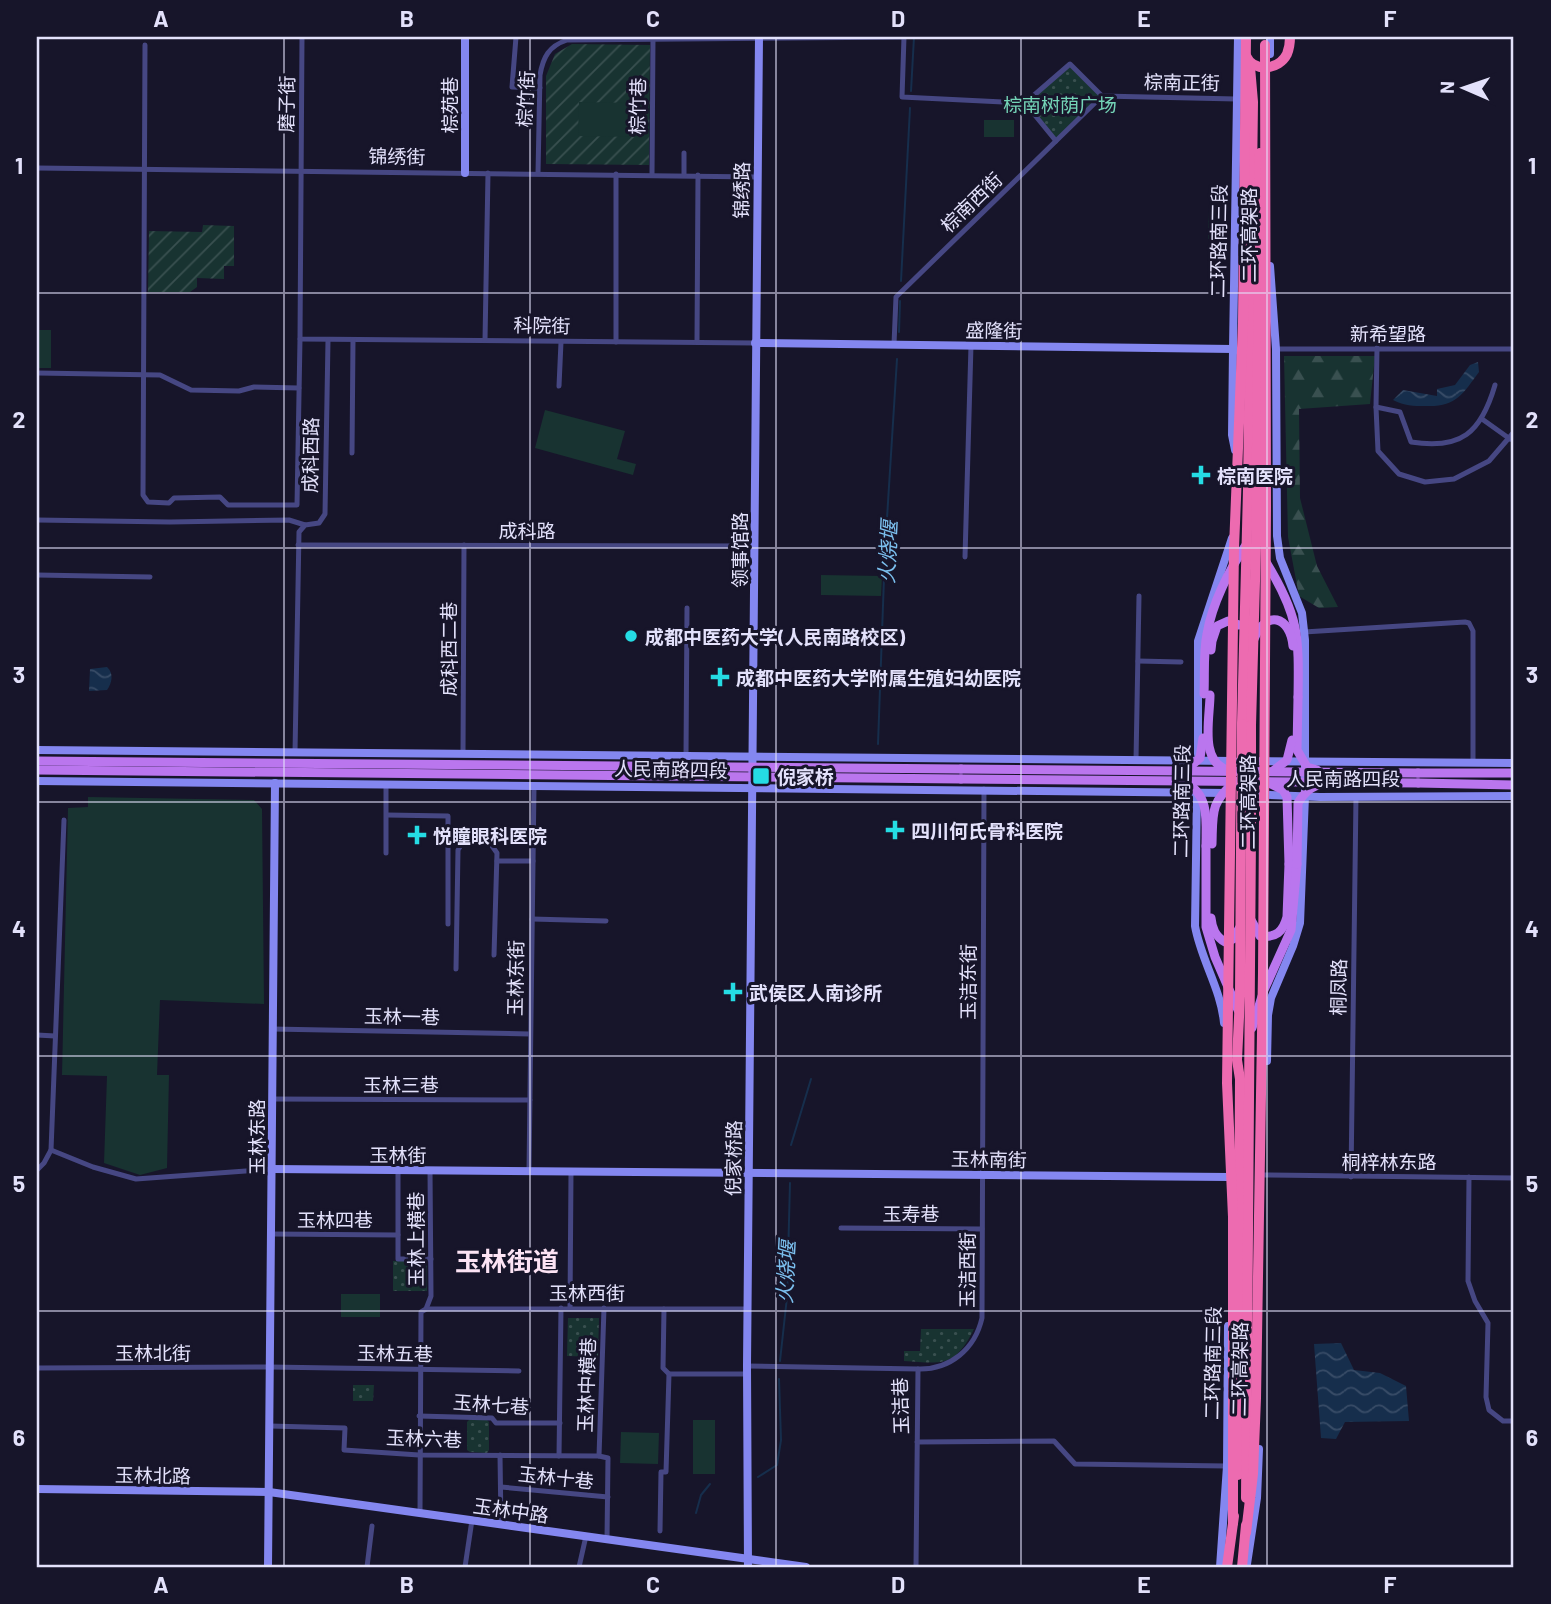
<svg xmlns="http://www.w3.org/2000/svg" width="1551" height="1604" font-family="Barlow,'Noto Sans SC',sans-serif">
	<style>
		.grass { fill: url(#grass-dots) }
		.forest { fill: url(#forest-firs) }
		.garden { fill: url(#garden-furrows) }
		.pitch { fill: #183331 }
		.water { fill: url(#water-waves) }
		.lines { fill: none; stroke-linecap: round; stroke-linejoin: round }
		.stream { stroke: #162e4c; stroke-width: 2 }
		.street { stroke: #464783; stroke-width: 5 }
		.secondary { stroke: #8487f0; stroke-width: 8 }
		.primary { stroke: #ba76ee; stroke-width: 9 }
		.highway { stroke: #ed6bb0; stroke-width: 10 }
		.primary-bridge { stroke: #ba76ee; stroke-width: 9 }
		.highway-bridge { stroke: #ed6bb0; stroke-width: 10 }
		.grid { fill: none; stroke: #e3e1fb; stroke-width: 2; stroke-opacity: 0.55 }
		.poi-dot { fill: #25dce4; stroke: #17152a; stroke-width: 2.5 }
		.labels { text-anchor: middle; dominant-baseline: central; stroke-width: 6; stroke-linejoin: round; paint-order: stroke }
		.street-label { font-size: 19px; fill: #e3e1fb; stroke: #17152a }
		.park-label { font-size: 19px; fill: #74d4b7; stroke: #17152a }
		.poi-label { font-size: 19px; font-weight: bold; fill: #e3e1fb; stroke: #17152a; text-anchor: start }
		.water-label { font-size: 21px; font-style: italic; fill: #7cc0ef; stroke: #17152a }
		.district-label { font-size: 26px; font-weight: bold; fill: #fce3f4; stroke: #17152a }
		.neatline { fill: none; stroke: #e3e1fb; stroke-width: 2.5 }
		.grid-label { font-size: 23px; text-anchor: middle; font-weight: bold; fill: #e3e1fb }
	</style>
	<defs>
		<pattern id="grass-dots" width="8" height="8" patternUnits="userSpaceOnUse" patternTransform="scale(1.75)"><rect width="8" height="8" fill="#183331"/><path d="M2 2h.1M6 6h.1" fill="none" stroke="#395050" stroke-width="1.8" stroke-linecap="round"/></pattern>
		<pattern id="forest-firs" width="22" height="20" patternUnits="userSpaceOnUse" patternTransform="scale(1.75)"><rect width="22" height="20" fill="#183331"/><path d="M5 1l3.5 6h-7zM16 11l3.5 6h-7z" fill="#395050"/></pattern>
		<pattern id="garden-furrows" width="10" height="10" patternUnits="userSpaceOnUse" patternTransform="scale(1.75)"><rect width="10" height="10" fill="#183331"/><path d="M-1 1l2-2M0 10L10 0M9 11l2-2" fill="none" stroke="#395050"/></pattern>
		<pattern id="water-waves" width="16" height="10" patternUnits="userSpaceOnUse" patternTransform="scale(1.75)"><rect width="16" height="10" fill="#162e4c"/><path d="M0 5q4-4 8 0t8 0" fill="none" stroke="#384c67"/></pattern>
	</defs>
	<rect width="100%" height="100%" fill="#17152a"/>
	<g class="grass">
		<path d="M1070 64 1102 96 1056 141 1025 103Z"/>
		<rect x="393" y="1261" width="34" height="30"/>
		<path d="M568 1318H599L598 1357 567 1356Z"/>
		<path d="M921 1329H974C955 1367 943 1364 904 1361V1351H920Z"/>
		<path d="M353 1385H374L373 1401H353Z"/>
		<path d="M470 1419H486L489 1422V1450L487 1453 470 1452 467 1450V1422Z"/>
	</g>
	<path class="forest" d="M1284 356H1375L1370 404 1299 409 1300 498 1317 566 1338 607 1319 608 1299 596 1288 537Z"/>
	<g class="garden">
		<path d="M572 44 650 45 649 165 546 164V76L555 54Z"/>
		<path d="M203 225 234 226V266H224V279L197 278V287L190 292H148L149 231 202 232Z"/>
	</g>
	<g class="pitch">
		<path d="M579 102 637 103 636 137 578 136Z"/>
		<rect x="984" y="120" width="30" height="17"/>
		<path d="M1209 211H1224V239H1208Z"/>
		<path d="M37 318V330H51V368H37Z"/>
		<path d="M545 410 625 431 617 459 636 464 633 475 535 448Z"/>
		<path d="M821 575 882 576 881 596 821 595Z"/>
		<path d="M88 797 254 800 262 809 264 1004 160 1000 157 1075H169L167 1168 140 1175 104 1163 107 1076 62 1075 68 808 88 807Z"/>
		<rect x="341" y="1294" width="39" height="23"/>
		<rect x="693" y="1420" width="22" height="54"/>
		<path d="M621 1432 659 1433 658 1464 620 1463Z"/>
	</g>
	<g class="water">
		<path d="M1478 362 1479 372C1462 395 1456 407 1426 406 1413 406 1405 406 1393 400L1403 390 1437 396V389L1455 385 1470 365Z"/>
		<path d="M107 667C114 673 112 683 107 690L89 691 90 669Z"/>
		<path d="M1341 1343 1354 1370 1380 1373 1406 1386 1409 1421 1345 1422 1336 1439 1321 1438 1314 1344Z"/>
	</g>
	<g class="lines">
		<g class="stream">
			<path d="M911 91 914 37"/>
			<path d="M901 281 910 108"/>
			<path d="M899 332 900 301"/>
			<path d="M878 744 885 550 897 359"/>
			<path d="M791 1145 811 1079"/>
			<path d="M780 1361 787 1297 790 1183"/>
			<path d="M758 1477 777 1465 781 1440 779 1379"/>
			<path d="M696 1513 701 1495 710 1484"/>
		</g>
		<g class="street">
			<path d="M302 37 300 339 755 343"/>
			<path d="M516 37 512 87 540 88"/>
			<path d="M904 37 902 97 1025 103 1070 64 1102 96 1236 99"/>
			<path d="M145 45 143 495 148 502 169 503 174 498 220 497 228 505H297L300 339"/>
			<path d="M1025 103 1056 141"/>
			<path d="M37 168 757 177"/>
			<path d="M538 173 540 75C543 57 549 46 567 40L904 37"/>
			<path d="M652 175 653 38"/>
			<path d="M684 175V153"/>
			<path d="M485 340 488 173"/>
			<path d="M616 342V174"/>
			<path d="M697 342 698 175"/>
			<path d="M894 344 896 297 1102 96"/>
			<path d="M1377 348 1376 407 1378 451 1399 474 1425 482 1454 479 1489 461 1514 432"/>
			<path d="M1276 349H1514"/>
			<path d="M37 373 160 375 191 390 239 391 254 387 299 388"/>
			<path d="M559 386 561 342"/>
			<path d="M1376 407 1400 412 1411 442C1461 450 1481 433 1495 385"/>
			<path d="M1482 419 1510 439"/>
			<path d="M352 453 353 340"/>
			<path d="M37 520 170 522 289 520 305 525"/>
			<path d="M298 545 755 546"/>
			<path d="M965 557 971 345"/>
			<path d="M37 575 150 577"/>
			<path d="M1304 632 1465 622 1469 623 1473 631V763"/>
			<path d="M1138 661 1181 662"/>
			<path d="M295 752 299 532 305 525 319 523 325 514 328 340"/>
			<path d="M463 754 464 545"/>
			<path d="M686 756 687 608"/>
			<path d="M1136 760 1139 596"/>
			<path d="M387 815 448 816V924"/>
			<path d="M386 853V784"/>
			<path d="M497 861H533"/>
			<path d="M532 919 606 921"/>
			<path d="M456 969 458 850 469 833 482 832 497 853 494 955"/>
			<path d="M272 1029 530 1034"/>
			<path d="M37 1035 55 1036"/>
			<path d="M272 1099 530 1100"/>
			<path d="M51 1150 93 1167 136 1179 272 1169"/>
			<path d="M37 1170 44 1163 51 1150 64 820"/>
			<path d="M398 1170V1259H431"/>
			<path d="M529 1171 534 786"/>
			<path d="M1264 1175 1514 1178"/>
			<path d="M1351 1177 1356 796"/>
			<path d="M1469 1177 1468 1281 1475 1301 1488 1323 1486 1397 1489 1410 1503 1421H1514"/>
			<path d="M841 1228 982 1229"/>
			<path d="M271 1234 398 1235"/>
			<path d="M570 1308 571 1172"/>
			<path d="M604 1308 599 1456 608 1458 607 1539"/>
			<path d="M426 1309H748"/>
			<path d="M747 1366 918 1369 916 1567"/>
			<path d="M37 1368 270 1367 519 1371"/>
			<path d="M918 1369C950 1370 975 1349 982 1318L984 789"/>
			<path d="M669 1374H747"/>
			<path d="M419 1416 492 1418 496 1423H560"/>
			<path d="M270 1426 345 1428 344 1450 419 1455 599 1456"/>
			<path d="M917 1442 1054 1441 1075 1464 1227 1466"/>
			<path d="M500 1455 501 1524"/>
			<path d="M559 1456 561 1308"/>
			<path d="M501 1487 608 1497"/>
			<path d="M420 1513 421 1312 426 1309 431 1296 430 1170"/>
			<path d="M660 1531 661 1472H666L669 1374 663 1368 664 1309"/>
			<path d="M367 1567 372 1526"/>
			<path d="M465 1567 472 1520"/>
			<path d="M579 1567 586 1536"/>
		</g>
		<g class="secondary">
			<path d="M465 37V173"/>
			<path d="M1270 54V37"/>
			<path d="M755 343 1233 349 1234 351"/>
			<path d="M1235 450 1232 435 1233 349 1238 37"/>
			<path d="M37 750 1234 761"/>
			<path d="M1198 754V641L1232 538"/>
			<path d="M1247 761 1514 763"/>
			<path d="M37 781 1227 793"/>
			<path d="M1197 792 1195 926C1201 960 1221 989 1224 1023"/>
			<path d="M1247 794 1320 797 1514 796"/>
			<path d="M1267 1061 1268 1015 1271 998 1293 946 1300 923 1305 796V640L1302 613 1280 558 1277 536 1276 349 1270 266"/>
			<path d="M272 1169 1229 1177"/>
			<path d="M37 1489 269 1492 806 1567"/>
			<path d="M1247 1564 1257 1498 1259 1449"/>
			<path d="M268 1567 275 783"/>
			<path d="M748 1567 747 1366 759 37"/>
			<path d="M1220 1567 1227 1466 1228 1326"/>
		</g>
		<g class="primary">
			<path d="M1266 562C1299 616 1299 635 1298 697"/>
			<path d="M1254 639C1266 609 1290 616 1293 646"/>
			<path d="M1211 650 1212 641 1217 626 1228 621 1239 625"/>
			<path d="M1204 694C1205 675 1203 654 1207 634 1212 604 1229 570 1246 545"/>
			<path d="M37 761 961 769"/>
			<path d="M37 770 961 779"/>
			<path d="M1418 773H1514"/>
			<path d="M1418 783 1514 785"/>
			<path d="M1206 846V927L1215 957 1238 1010"/>
			<path d="M1211 918C1212 928 1215 936 1225 942L1233 939 1240 927"/>
			<path d="M1251 920 1260 936C1276 938 1283 932 1287 917L1289 864"/>
			<path d="M1252 1028 1264 990 1291 930 1297 864"/>
		</g>
		<g class="highway">
			<path d="M1242 724 1248 490 1253 102 1250 67"/>
			<path d="M1251 725 1256 545 1260 153"/>
			<path d="M1238 1475 1240 1079 1237 1060 1240 996 1241 835"/>
			<path d="M1246 1498 1251 833"/>
			<path d="M1227 1567 1234 1516"/>
			<path d="M1242 1567 1246 1525"/>
		</g>
		<g class="primary-bridge">
			<path d="M1210 695C1210 718 1199 762 1228 770"/>
			<path d="M1298 697 1297 750 1307 767 1317 770"/>
			<path d="M961 769 1418 773"/>
			<path d="M1187 769 1200 758 1203 738"/>
			<path d="M1273 771 1287 760 1292 740"/>
			<path d="M961 779 1418 783"/>
			<path d="M1186 783C1210 795 1206 823 1206 846"/>
			<path d="M1271 784 1283 790 1287 797 1289 864"/>
			<path d="M1212 844C1213 814 1210 802 1235 782"/>
			<path d="M1297 864 1298 803C1304 793 1310 787 1322 784"/>
		</g>
		<g class="highway-bridge">
			<path d="M1246 56C1254 73 1279 70 1287 54 1289 49 1290 42 1290 37"/>
			<path d="M1251 833V725"/>
			<path d="M1241 835 1242 724"/>
			<path d="M1233 1523V1217L1227 1083 1234 548 1243 323 1246 37"/>
			<path d="M1246 1533 1253 1474 1256 1398 1263 973 1266 507 1265 45"/>
		</g>
	</g>
	<path class="grid" d="M284 37V1567M530 37V1567M776 37V1567M1021 37V1567M1267 37V1567M37 293H1514M37 548H1514M37 802H1514M37 1056H1514M37 1311H1514"/>
	<g class="poi-dot">
		<path d="M1197.5 464.5h7v7h7v7h-7v7h-7v-7h-7v-7h7z"/>
		<circle cx="631" cy="636" r="7"/>
		<path d="M716.5 666.5h7v7h7v7h-7v7h-7v-7h-7v-7h7z"/>
		<rect x="752" y="767" width="18" height="18" rx="3.5"/>
		<path d="M891.5 819.5h7v7h7v7h-7v7h-7v-7h-7v-7h7z"/>
		<path d="M413.5 824.5h7v7h7v7h-7v7h-7v-7h-7v-7h7z"/>
		<path d="M729.5 981.5h7v7h7v7h-7v7h-7v-7h-7v-7h7z"/>
	</g>
	<g class="labels">
		<g class="street-label">
			<text transform="translate(1182 82) rotate(1)">棕南正街</text>
			<text transform="translate(525 99) rotate(-87)">棕竹街</text>
			<text transform="translate(286 104) rotate(-89)">磨子街</text>
			<text transform="translate(449 105) rotate(-90)">棕苑巷</text>
			<text transform="translate(637 106) rotate(-89)">棕竹巷</text>
			<text transform="translate(397 156) rotate(1)">锦绣街</text>
			<text transform="translate(741 190) rotate(-89)">锦绣路</text>
			<text transform="translate(971 202) rotate(-44)">棕南西街</text>
			<text transform="translate(1248 235) rotate(-90)">二环高架路</text>
			<text transform="translate(1218 241) rotate(-89)">二环路南三段</text>
			<text transform="translate(542 325) rotate(1)">科院街</text>
			<text transform="translate(994 330) rotate(1)">盛隆街</text>
			<text x="1388" y="333">新希望路</text>
			<text transform="translate(310 455) rotate(-89)">成科西路</text>
			<text x="527" y="530">成科路</text>
			<text transform="translate(739 550) rotate(-90)">领事馆路</text>
			<text transform="translate(448 649) rotate(-90)">成科西二巷</text>
			<text transform="translate(671 769) rotate(1)">人民南路四段</text>
			<text x="1343" y="778">人民南路四段</text>
			<text transform="translate(1181 801) rotate(-89)">二环路南三段</text>
			<text transform="translate(1247 802) rotate(-90)">二环高架路</text>
			<text transform="translate(515 978) rotate(-89)">玉林东街</text>
			<text transform="translate(967 982) rotate(-90)">玉洁东街</text>
			<text transform="translate(1338 987) rotate(-89)">桐凤路</text>
			<text transform="translate(402 1016) rotate(1)">玉林一巷</text>
			<text x="401" y="1084">玉林三巷</text>
			<text transform="translate(256 1137) rotate(-90)">玉林东路</text>
			<text x="398" y="1154">玉林街</text>
			<text transform="translate(733 1158) rotate(-89)">倪家桥路</text>
			<text transform="translate(989 1159) rotate(1)">玉林南街</text>
			<text x="1389" y="1161">桐梓林东路</text>
			<text x="911" y="1213">玉寿巷</text>
			<text x="335" y="1219">玉林四巷</text>
			<text transform="translate(415 1239) rotate(-90)">玉林上横巷</text>
			<text transform="translate(966 1270) rotate(-90)">玉洁西街</text>
			<text x="587" y="1292">玉林西街</text>
			<text x="153" y="1352">玉林北街</text>
			<text transform="translate(395 1353) rotate(1)">玉林五巷</text>
			<text transform="translate(1212 1363) rotate(-89)">二环路南三段</text>
			<text transform="translate(1239 1369) rotate(-89)">二环高架路</text>
			<text transform="translate(586 1385) rotate(-88)">玉林中横巷</text>
			<text transform="translate(491 1404) rotate(4)">玉林七巷</text>
			<text transform="translate(900 1406) rotate(-92)">玉洁巷</text>
			<text transform="translate(424 1438) rotate(2)">玉林六巷</text>
			<text transform="translate(153 1475) rotate(1)">玉林北路</text>
			<text transform="translate(556 1477) rotate(6)">玉林十巷</text>
			<text transform="translate(511 1510) rotate(8)">玉林中路</text>
		</g>
		<g class="park-label">
			<text x="1060" y="104">棕南树荫广场</text>
		</g>
		<g class="poi-label">
			<text x="1217" y="475">棕南医院</text>
			<text x="645" y="636">成都中医药大学(人民南路校区)</text>
			<text x="736" y="677">成都中医药大学附属生殖妇幼医院</text>
			<text x="777" y="776">倪家桥</text>
			<text x="911" y="830">四川何氏骨科医院</text>
			<text x="433" y="835">悦瞳眼科医院</text>
			<text x="749" y="992">武侯区人南诊所</text>
		</g>
		<g class="water-label">
			<text transform="translate(887 552) rotate(-87)">火烧堰</text>
			<text transform="translate(785 1272) rotate(-87)">火烧堰</text>
		</g>
		<g class="district-label">
			<text x="507" y="1260">玉林街道</text>
		</g>
	</g>
	<rect width="1551" height="1604" fill="none" stroke="#17152a" stroke-width="77"/>
	<g transform="translate(1464 88) rotate(272)" stroke="#17152a" stroke-width="5" paint-order="stroke">
	<path d="M0-5L12 26L0 18L-12 26Z" fill="#e3e1fb"/>
	<text y="-10" font-size="19" font-weight="bold" text-anchor="middle" fill="#e3e1fb">N</text>
	</g>
	<rect x="38" y="38" width="1474" height="1528" class="neatline"/>
	<g class="grid-label">
		<text x="161" y="27">A</text>
		<text x="407" y="27">B</text>
		<text x="653" y="27">C</text>
		<text x="898" y="27">D</text>
		<text x="1144" y="27">E</text>
		<text x="1390" y="27">F</text>
		<text x="19" y="174">1</text>
		<text x="1532" y="174">1</text>
		<text x="19" y="428">2</text>
		<text x="1532" y="428">2</text>
		<text x="19" y="683">3</text>
		<text x="1532" y="683">3</text>
		<text x="19" y="937">4</text>
		<text x="1532" y="937">4</text>
		<text x="19" y="1192">5</text>
		<text x="1532" y="1192">5</text>
		<text x="19" y="1446">6</text>
		<text x="1532" y="1446">6</text>
		<text x="161" y="1593">A</text>
		<text x="407" y="1593">B</text>
		<text x="653" y="1593">C</text>
		<text x="898" y="1593">D</text>
		<text x="1144" y="1593">E</text>
		<text x="1390" y="1593">F</text>
	</g>
</svg>
